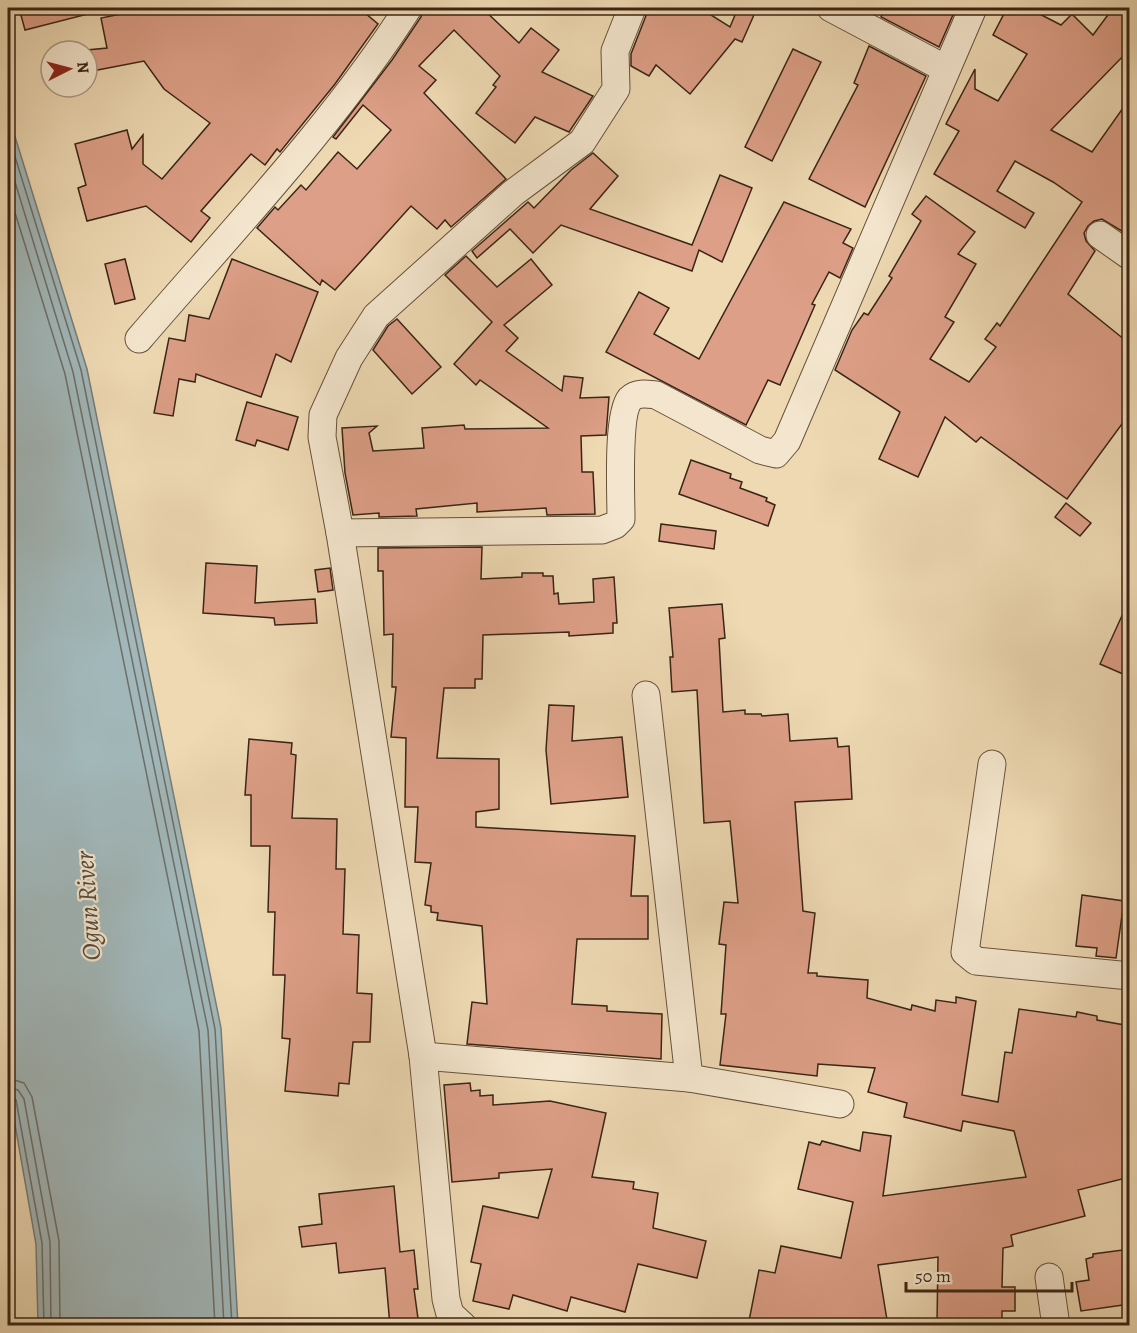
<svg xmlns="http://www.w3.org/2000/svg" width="1137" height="1333" font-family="Alegreya,serif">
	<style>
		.water { fill: #a1b7b9; stroke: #787c77; stroke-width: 1.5 }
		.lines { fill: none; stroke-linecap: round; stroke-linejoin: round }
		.shore { stroke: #6e6e67; stroke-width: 1.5 }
		.building { fill: #dd9f87; stroke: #3a2415; stroke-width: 1.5 }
		.minor-casing { stroke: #67513c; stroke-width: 29 }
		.minor { stroke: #f4e6ce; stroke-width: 27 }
		.labels { text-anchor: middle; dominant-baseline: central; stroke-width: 4.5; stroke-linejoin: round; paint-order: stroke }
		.water-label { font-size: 26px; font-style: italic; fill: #54493e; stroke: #f4e6ce }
	</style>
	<rect width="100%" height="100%" fill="#eed9b3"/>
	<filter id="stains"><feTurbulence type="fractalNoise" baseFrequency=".00333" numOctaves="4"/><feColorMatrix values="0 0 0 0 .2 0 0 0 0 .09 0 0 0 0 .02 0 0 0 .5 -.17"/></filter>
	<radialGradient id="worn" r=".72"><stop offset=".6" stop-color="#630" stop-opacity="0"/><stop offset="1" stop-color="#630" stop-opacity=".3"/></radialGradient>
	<path class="water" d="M8 114 87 369 221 1028 238 1325H38L36 1244 8 1085Z"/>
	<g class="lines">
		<g class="shore">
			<path d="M8 134 81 370 215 1029 232 1326"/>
			<path d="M8 159 73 372 208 1030 224 1326"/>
			<path d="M8 190 65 374 199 1031 215 1326"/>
			<path d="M8 1078 24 1083 32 1097 59 1241 60 1326"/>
			<path d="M8 1087 18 1090 24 1099 50 1242 51 1326"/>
			<path d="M8 1095 13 1096 16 1100 42 1243 44 1326"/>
		</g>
	</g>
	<g class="building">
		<path d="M19 8H88V14L25 30Z"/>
		<path d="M129 8H359L378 24 335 84 280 152 277 149 265 165 251 154 201 211 210 218 191 242 146 206 87 221 78 188 86 185 75 144 127 130 132 149 143 135V164L162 179 210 123 164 89 144 61 87 72V50L107 48 101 18 131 12Z"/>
		<path d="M423 8H482L519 43 531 28 559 50 542 72 593 96 569 132 535 117 515 143 476 113 496 87 493 85 500 76 454 30 419 66 436 80 424 93 506 179 451 227 445 220 437 229 411 206 335 290 322 280 320 285 257 228 275 207 278 210 301 185 306 190 338 152 357 169 391 130 363 105 336 139 333 137 392 60 421 17Z"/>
		<path d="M649 8H700L730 27 738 8H757L742 42 735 39 690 94 656 65 649 76 631 66V54Z"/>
		<path d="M885 8H956L939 47 881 17Z"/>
		<path d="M1007 8H1028L1061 25 1072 14 1093 35 1113 8H1130V49L1051 130 1092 152 1130 98V236L1102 219 1094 221 1088 226 1084 233 1086 241 1095 251 1068 294 1130 344V361L1124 370 1130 380V413L1067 499 981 437 976 442 945 417 918 477 879 459 900 412 835 370 852 330 864 313 868 315 892 278 889 276 921 221 912 214 926 196 975 232 958 254 976 264 945 317 954 322 930 359 969 382 996 347 985 339 997 323 1000 326 1082 202 1053 182 1015 161 997 191 1034 213 1025 228 934 174 959 131 946 124 975 69V89L998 101 1027 54 993 35Z"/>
		<path d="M869 46 926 76 865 207 809 179 858 85 854 83Z"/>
		<path d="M793 49 821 62 772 161 745 147Z"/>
		<path d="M593 153 618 176 590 209 692 245 720 175 752 188 722 262 699 250 692 271 561 225 533 253 510 229 477 258 472 251 528 202 534 208 571 170Z"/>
		<path d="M784 202 851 229 843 243 853 248 840 278 829 272 812 304 815 305 780 385 768 380 746 425 606 352 639 292 669 308 654 334 699 359Z"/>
		<path d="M466 256 497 287 531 259 552 285 504 325 518 338 506 351 562 391 564 376 583 378 580 398 609 397 606 435 581 436 582 472H593L595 514 547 515 546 508 477 512V503L416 509 417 516 379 517V513L353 515 345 473 342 428 377 426 369 433 373 451 424 448 422 428 464 425 465 429 548 428 480 380 476 385 454 364 492 322 445 275Z"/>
		<path d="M125 259 135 299 115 304 105 264Z"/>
		<path d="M232 259 318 292 291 362 276 354 261 397 196 374 195 382 179 379 173 416 154 413 169 338 185 341 189 315 209 319Z"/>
		<path d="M397 319 441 367 412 394 373 350 388 326Z"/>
		<path d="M247 402 298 417 288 450 257 440 255 446 236 440Z"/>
		<path d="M691 460 731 474 730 478 742 482 740 488 767 498 766 501 775 505 768 526 679 494Z"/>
		<path d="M1066 503 1091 523 1080 536 1055 517Z"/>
		<path d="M661 524 716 531 714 549 659 541Z"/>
		<path d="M482 547 481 579 522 577V573H543V576H553L554 594 558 593 559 604 594 602 593 579 614 577 617 623H613V633L569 636V632L483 635 482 679H475V688H444L437 758 499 759V809L476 812V827L635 836 631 896H648V939H577L572 1004 607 1006V1011L662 1014 661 1059 467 1044 472 1002 487 1004 482 926 437 920 438 913 431 912V906L425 905 431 863 415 862 418 807H405L406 738 391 737 396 687H392L393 634 384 635 383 571H378V548Z"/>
		<path d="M206 563 257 566 255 603 315 599 317 623 275 625 274 618 203 613Z"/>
		<path d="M330 568 333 590 318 592 315 570Z"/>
		<path d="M1130 598V677L1100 664Z"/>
		<path d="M722 604 725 638 719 639 723 712 745 710V714H761L762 716 788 714 790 741 837 738 838 747 849 746 852 799 795 802 803 911 815 913 808 973H817V976L868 980 867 998 911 1010 912 1005 935 1011 936 1000 956 1003V997L976 1001 962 1095 998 1102 1005 1052 1012 1053 1019 1009 1076 1017 1077 1012 1097 1016V1020L1130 1026V1177L1078 1190 1085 1216 1011 1235 1013 1246 1003 1248 1002 1287H1015V1311H1002V1325L937 1324 938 1257 878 1265 888 1326H748L759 1270 775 1273 781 1246 841 1258 853 1202 798 1189 809 1142 820 1145 822 1141 860 1151 863 1132 891 1136 883 1196 1026 1177 1014 1131 963 1121 961 1131 904 1117 907 1103 868 1092 875 1068 818 1064 817 1076 720 1065 726 1014H721L726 945 719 944 724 902 738 903 730 821 704 823 697 690 672 692 670 657H673L669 608Z"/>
		<path d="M549 705 574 706 572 741 622 737 628 797 551 804 546 750Z"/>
		<path d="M249 739 292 743 291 754 296 755 292 818 337 819 336 869H345L343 934 359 935 357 993 372 994 370 1042H353L349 1084 339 1083 338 1096 285 1091 290 1039 282 1038 285 975H273L275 912H268L270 846H251V795H245Z"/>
		<path d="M1082 895 1124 901 1116 958 1096 956 1097 948 1076 946Z"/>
		<path d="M470 1083 471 1091 480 1090V1096L493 1095V1105L550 1101 606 1113 592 1177 634 1182 633 1189 658 1193 653 1228 706 1241 697 1278 638 1264 625 1312 571 1297 567 1311 513 1295 509 1309 473 1301 481 1264 471 1262 483 1206 538 1218 552 1169 499 1173V1178L452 1182 444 1085Z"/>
		<path d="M394 1186 400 1252 414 1250 418 1289H414L419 1326H390L385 1268 339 1273 336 1243 302 1247 299 1227 322 1224 319 1194Z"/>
		<path d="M1130 1249V1304L1081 1311 1076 1282 1089 1280 1086 1259 1093 1257V1254Z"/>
	</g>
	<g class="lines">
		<g class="minor-casing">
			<g id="minor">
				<path d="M831 8 946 69"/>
				<path d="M1100 235 1130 256"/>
				<path d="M139 339C229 234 334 124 408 8"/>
				<path d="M340 533 602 530 615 525 621 519C621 496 617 414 630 399 637 392 647 394 656 395L760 450 776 454 787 441 973 8"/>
				<path d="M646 695 689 1078"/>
				<path d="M992 764 965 952 976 961 1130 976"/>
				<path d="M423 1056 689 1078 840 1104"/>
				<path d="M1049 1277 1056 1326"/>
				<path d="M463 1326 450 1314 446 1299 423 1056 340 533 322 437 323 415 349 358 376 316 513 193 582 142 616 89 615 51 632 8"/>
			</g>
		</g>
		<use href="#minor" class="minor"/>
	</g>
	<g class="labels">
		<g class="water-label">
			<text transform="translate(88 906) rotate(-94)">Ogun River</text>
		</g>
	</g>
	<rect width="1137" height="1333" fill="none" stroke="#eed9b3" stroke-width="30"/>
	<rect x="9" y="9" width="1119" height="1315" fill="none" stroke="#3a2415" stroke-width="3"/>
	<rect x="15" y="15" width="1107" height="1303" fill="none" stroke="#3a2415" stroke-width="1.5"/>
	<g transform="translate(69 69) rotate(84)"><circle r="28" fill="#f4e6ce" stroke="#aa9884" stroke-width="1.5"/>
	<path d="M0-4.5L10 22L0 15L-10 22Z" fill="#8f2418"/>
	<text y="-9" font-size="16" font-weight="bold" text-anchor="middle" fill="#3a2415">N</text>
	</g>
	<path d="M906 1282v9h166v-9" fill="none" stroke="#3a2415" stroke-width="3"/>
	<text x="915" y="1282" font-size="18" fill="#3a2415" stroke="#f4e6ce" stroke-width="4.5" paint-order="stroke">50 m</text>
	<rect width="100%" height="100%" filter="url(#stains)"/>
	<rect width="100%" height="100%" fill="url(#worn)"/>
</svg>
